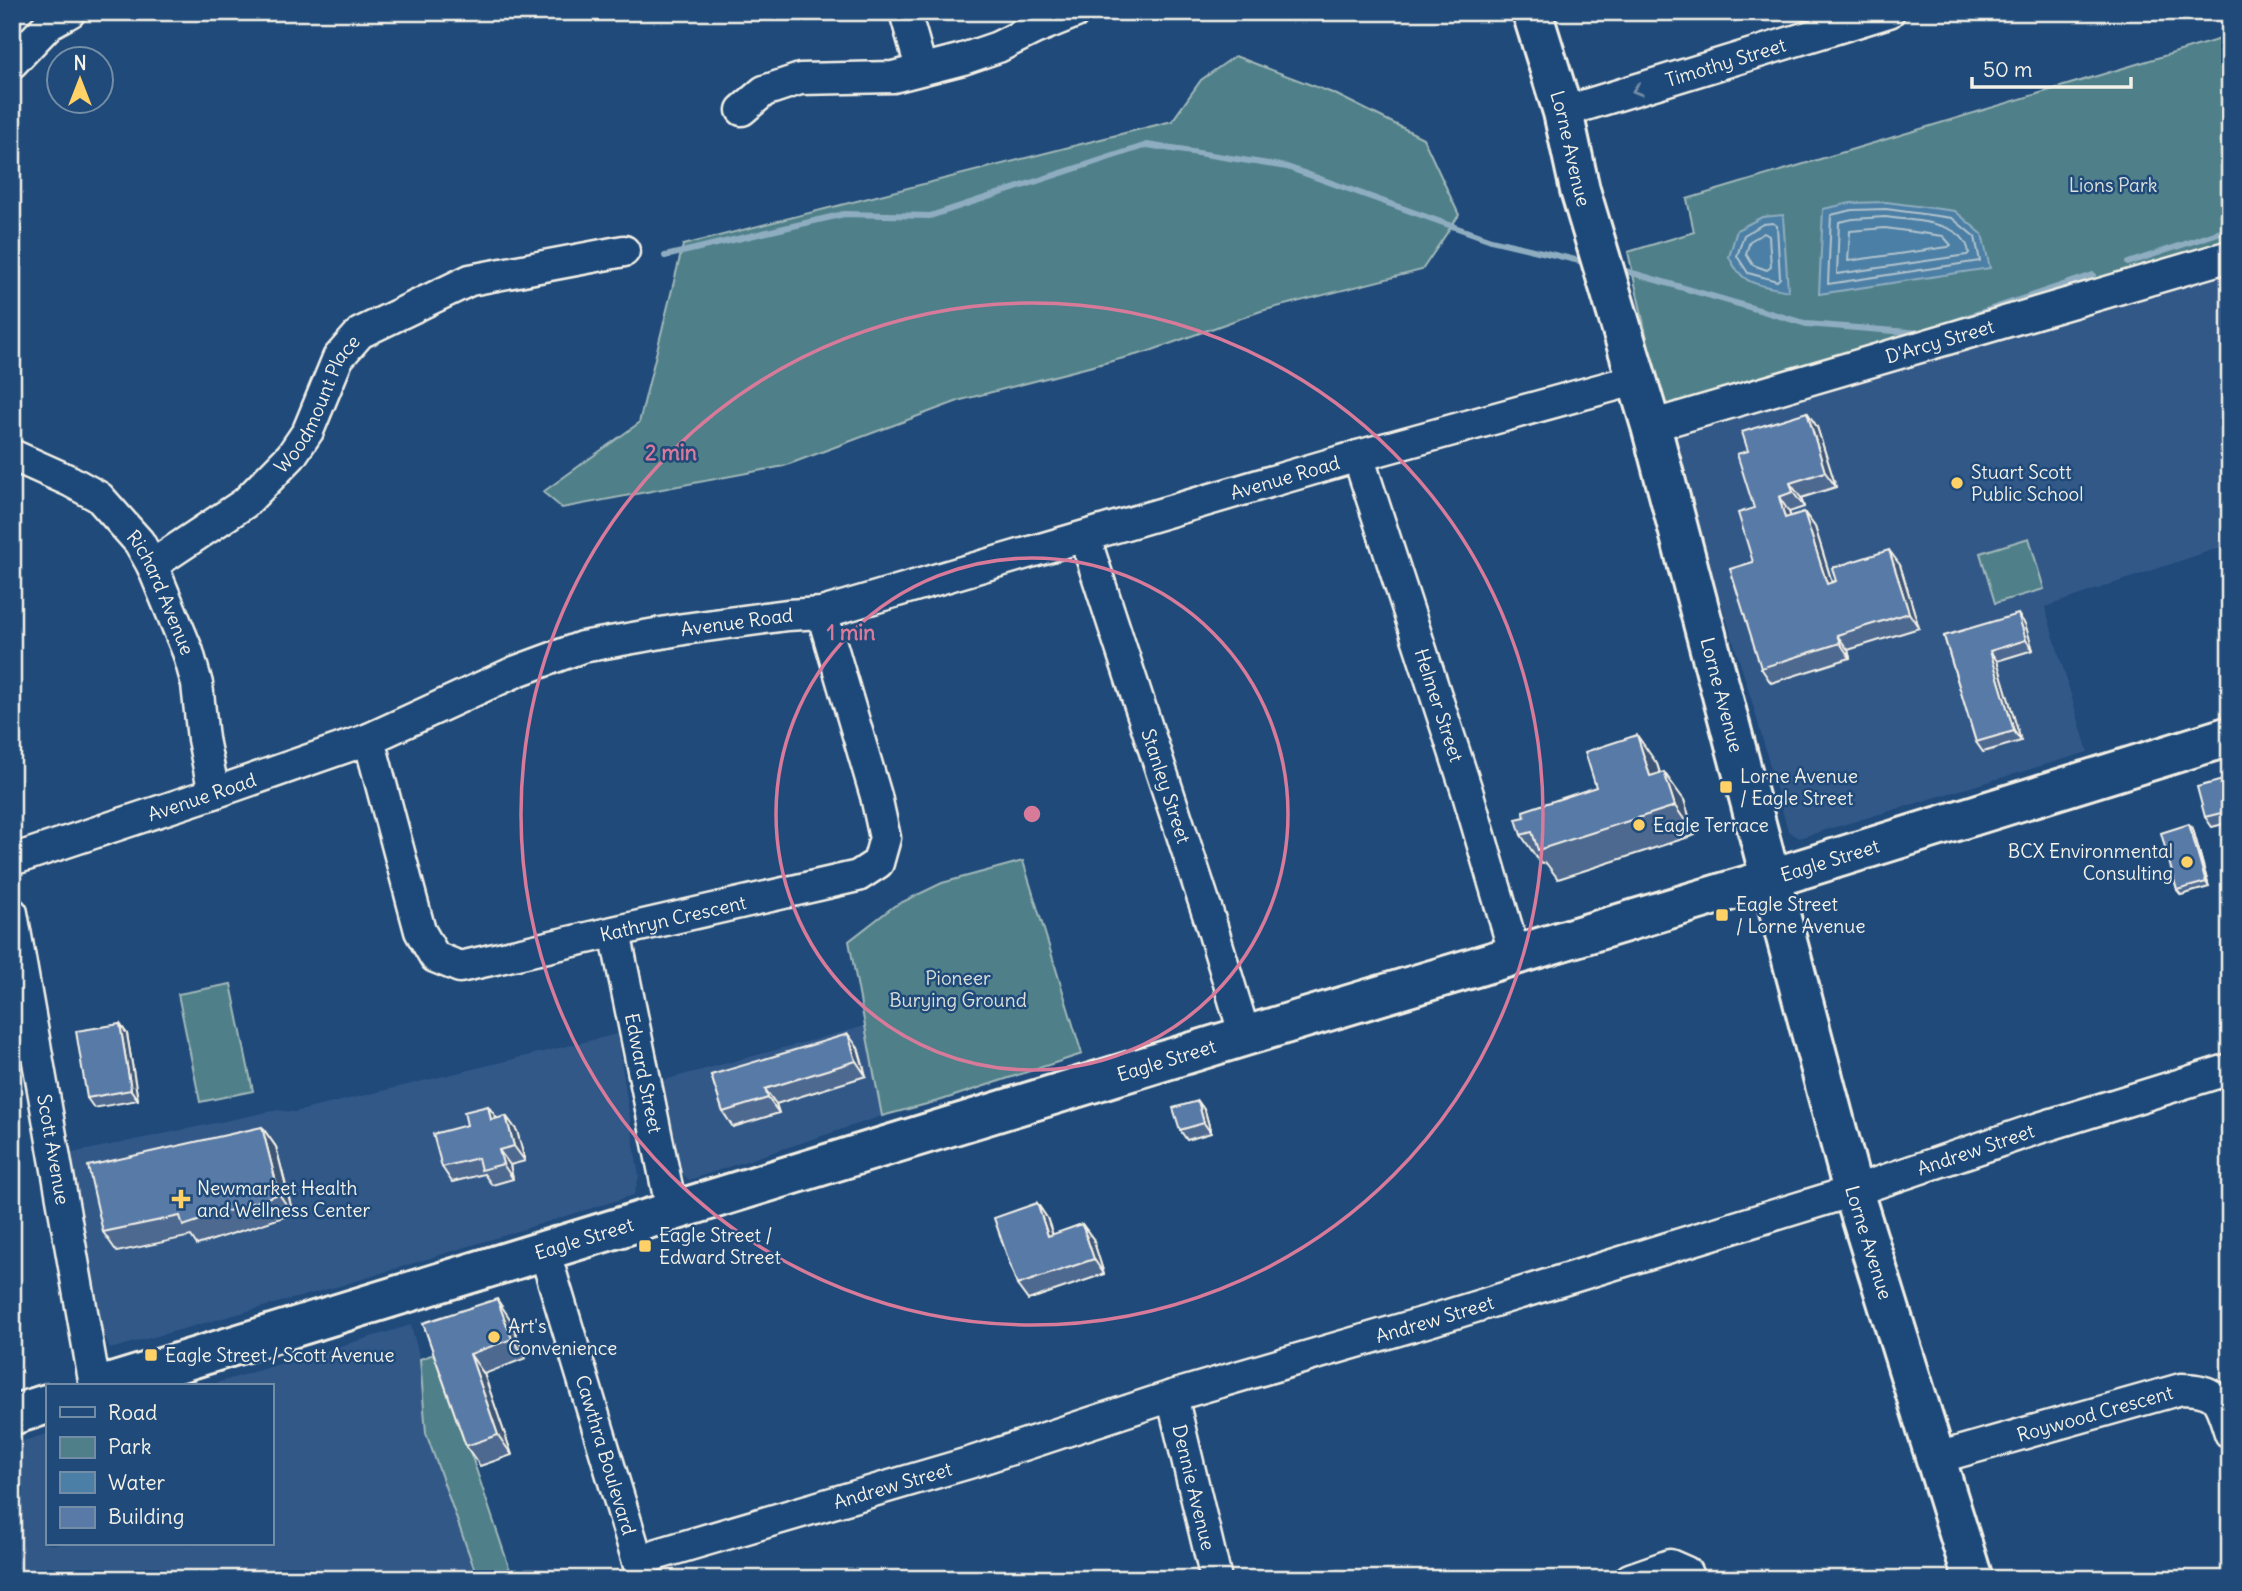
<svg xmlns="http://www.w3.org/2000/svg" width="2242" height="1591" font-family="Delius,sans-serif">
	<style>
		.built { fill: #305888 }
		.green { fill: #4f808a; stroke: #a2b8b9; stroke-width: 2 }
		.water { fill: #4c7fa5; stroke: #8fadc0; stroke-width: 2 }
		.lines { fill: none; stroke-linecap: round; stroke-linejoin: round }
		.shore { stroke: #b1c3cd; stroke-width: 2 }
		.stream { stroke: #8fadc0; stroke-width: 6 }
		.minor-casing { stroke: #f4f1e8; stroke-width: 35 }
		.major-casing { stroke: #f4f1e8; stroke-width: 44 }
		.minor { stroke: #1f4a7a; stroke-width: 30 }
		.major { stroke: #1f4a7a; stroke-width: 38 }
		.wall { fill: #4d6990; stroke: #f4f1e8; stroke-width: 2 }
		.shaded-wall { fill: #3e5575; stroke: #f4f1e8; stroke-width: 2 }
		.building { fill: #597aa7; stroke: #f4f1e8; stroke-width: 2 }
		.oneway { stroke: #748da6 }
		.ring { fill: none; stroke: #d87a9a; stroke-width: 3.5 }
		.poi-dot { fill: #ffd166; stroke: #1f4a7a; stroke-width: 2.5 }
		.labels { text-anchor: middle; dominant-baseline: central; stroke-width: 5; stroke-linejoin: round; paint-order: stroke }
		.street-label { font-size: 19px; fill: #f4f1e8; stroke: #1f4a7a }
		.park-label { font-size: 19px; fill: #dbe0da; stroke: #1f4a7a }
		.poi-label { font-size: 19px; fill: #f4f1e8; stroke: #1f4a7a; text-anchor: start }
		.centre { fill: #d87a9a; stroke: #1f4a7a; stroke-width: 3.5 }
		.ring-label { font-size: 21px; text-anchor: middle; font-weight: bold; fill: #d87a9a; stroke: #1f4a7a; stroke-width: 5; stroke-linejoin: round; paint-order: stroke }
	</style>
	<rect width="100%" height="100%" fill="#1f4a7a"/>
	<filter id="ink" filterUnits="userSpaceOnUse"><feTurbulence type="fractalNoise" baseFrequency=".0143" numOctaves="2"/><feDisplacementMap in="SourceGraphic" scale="14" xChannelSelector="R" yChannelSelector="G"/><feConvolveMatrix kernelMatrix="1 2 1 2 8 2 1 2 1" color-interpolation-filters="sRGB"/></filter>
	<g filter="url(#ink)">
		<g class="built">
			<path d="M2230 267V544L2045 607 2088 752 1799 838 1788 831 1753 705 1665 421Z"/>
			<path d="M865 1026 882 1116 689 1180 676 1168 660 1081Z"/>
			<path d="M617 1034 639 1177 634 1195 343 1285 110 1349 102 1329 72 1153 277 1110 295 1112Z"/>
			<path d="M411 1325 420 1359 426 1434 478 1579H12V1444L47 1434V1544H271V1386H206Z"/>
		</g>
		<g class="green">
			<path d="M2230 36V267L1665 421 1628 252 1694 232 1687 199Z"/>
			<path d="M1235 56 1335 94 1423 138 1459 215 1422 270 1261 311 1147 352 961 400 784 466 562 508 543 492 639 423 683 245 1172 121 1201 80Z"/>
			<path d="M2029 538 2044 589 1995 603 1980 553Z"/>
			<path d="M1023 861 1082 1054 942 1100 882 1116 849 941 894 906 942 883Z"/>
			<path d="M231 984 253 1091 200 1102 178 994Z"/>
			<path d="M437 1353 513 1579H478L426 1433 420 1359Z"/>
		</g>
		<g class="water">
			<path d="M1886 202 1955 211 1982 234 1990 268 1819 294 1823 209 1851 203Z"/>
			<path d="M1783 215 1788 291C1757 284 1744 287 1729 257L1737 230 1762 217Z"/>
		</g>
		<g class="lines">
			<g class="shore">
				<path d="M1886 209 1952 218 1975 237 1980 261 1828 284 1831 215 1852 210Z"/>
				<path d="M1885 217C1911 221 1965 220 1969 253L1967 255 1837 274 1839 222 1853 219Z"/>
				<path d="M1773 223 1777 226 1780 278 1777 281 1748 273 1737 256 1744 235 1763 224Z"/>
				<path d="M1885 228 1943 236 1951 245 1948 247 1848 261 1850 231Z"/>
				<path d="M1764 233 1769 236 1771 267 1767 270 1753 265 1746 254 1750 241Z"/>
			</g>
			<g class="stream">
				<path d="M665 256 844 214 930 216 1147 145 1287 167 1491 240 1584 262"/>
				<path d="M2128 263 2230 229"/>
				<path d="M1622 270 1807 324 1920 333"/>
				<path d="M1950 323 2093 275"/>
			</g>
			<g class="minor-casing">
				<g id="minor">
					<path d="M905 12 921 68"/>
					<path d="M12 63 50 23 70 12"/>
					<path d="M742 110 764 91 800 79 893 77 963 59 998 47 1034 29 1076 12"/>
					<path id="s1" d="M1563 112 1889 12"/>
					<path id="s2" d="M1651 426 2230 256"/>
					<path id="s3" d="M12 455 70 481 99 497 139 542 152 565 188 652 197 684 203 739 214 793"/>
					<path id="s4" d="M1358 456 1467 791 1515 955"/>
					<path id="s5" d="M1085 538 1209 917 1245 1036"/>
					<path id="s6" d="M152 565 245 503 291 456 308 431 338 358 360 333 470 280 624 251"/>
					<path id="s7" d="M369 739 420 931 435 957 460 967 858 876 878 863 885 838 876 796 822 613"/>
					<path id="s8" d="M12 860 214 793 369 739 517 671 582 647 684 629 787 615 822 613 1358 456 1638 379"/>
					<path id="s9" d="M12 913 95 1386"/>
					<path id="s10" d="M615 932 672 1212"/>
					<path id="s11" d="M544 1250 643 1578"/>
					<path id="s12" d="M1172 1396 1216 1579"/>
					<path id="s13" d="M1937 1458 2181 1389C2220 1390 2219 1400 2230 1433"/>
					<path id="s14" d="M638 1562 658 1554 972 1462 1172 1396 1429 1321 1853 1191 2039 1128 2230 1069"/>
					<path d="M1630 1579 1670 1565 1686 1572 1689 1579"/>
				</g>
			</g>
			<g class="major-casing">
				<g id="major">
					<path id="s15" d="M1532 12 1563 112 1580 190 1651 426 1853 1191 1973 1579"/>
					<path id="s16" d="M102 1386 1245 1036 1769 879 2230 736"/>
					<path d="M12 1415 47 1404"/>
				</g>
			</g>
			<use href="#minor" class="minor"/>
			<use href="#major" class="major"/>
		</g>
		<g class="wall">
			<path d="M1807 412 1817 427 1836 487 1801 498 1804 507 1789 512 1791 517 1804 512 1815 527 1832 582 1900 565 1919 628 1848 650 1850 658 1771 683 1761 668 1753 562 1754 508 1748 451Z"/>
			<path d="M2025 624 2033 650 1997 661 2021 741 1983 752 1976 742 1944 636Z"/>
			<path d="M1657 764 1660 773 1684 800 1695 835 1558 879 1546 863 1541 864 1521 835 1525 817Z"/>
			<path d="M2230 778V827L2227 823 2212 827 2205 817Z"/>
			<path d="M2193 829 2209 887 2181 895 2177 890Z"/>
			<path d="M120 1024 127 1034 138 1100 94 1108 87 1098Z"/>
			<path d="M858 1048 866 1076 776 1104 779 1113 733 1127 723 1112 711 1075Z"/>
			<path d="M1198 1101 1205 1111 1211 1133 1187 1140 1180 1130Z"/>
			<path d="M488 1106 497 1119 506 1116 517 1131 525 1161 510 1165 513 1179 492 1185 484 1174 452 1182 442 1167 467 1125Z"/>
			<path d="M262 1127 276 1147 293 1214 197 1245 191 1236 117 1252 103 1232Z"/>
			<path d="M1037 1203 1047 1218 1053 1235 1082 1224 1093 1239 1104 1274 1028 1300 1017 1285Z"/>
			<path d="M510 1319 526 1358 484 1374 512 1455 480 1466 466 1446 423 1323Z"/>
		</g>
		<g class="shaded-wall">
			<path d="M1807 412 1817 427 1836 487 1825 472Z"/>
			<path d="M1790 483 1801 498 1804 507 1793 492Z"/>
			<path d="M1779 497 1789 512 1796 533 1785 518Z"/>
			<path d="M1804 512 1815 527 1837 599 1827 584Z"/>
			<path d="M1889 550 1900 565 1919 628 1909 613Z"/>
			<path d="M2018 614 2025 624 2033 650 2026 640Z"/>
			<path d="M1837 635 1848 650 1850 658 1840 643Z"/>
			<path d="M1990 651 1997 661 2021 741 2014 731Z"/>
			<path d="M1637 735 1657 764 1670 805 1650 776Z"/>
			<path d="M1664 772 1684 800 1695 835 1675 806Z"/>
			<path d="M2189 824 2193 829 2209 887 2206 882Z"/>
			<path d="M120 1024 127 1034 138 1100 131 1090Z"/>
			<path d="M848 1034 858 1048 866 1076 856 1061Z"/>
			<path d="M765 1089 776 1104 779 1113 768 1098Z"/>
			<path d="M1198 1101 1205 1111 1211 1133 1204 1123Z"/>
			<path d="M488 1106 498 1120H491Z"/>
			<path d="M506 1116 517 1131 525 1161 514 1146Z"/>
			<path d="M262 1127 276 1147 293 1214 279 1194Z"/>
			<path d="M499 1150 510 1165 513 1179 503 1164Z"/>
			<path d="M1037 1203 1047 1218 1058 1251 1048 1236Z"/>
			<path d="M1082 1224 1093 1239 1104 1274 1094 1259Z"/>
			<path d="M497 1299 510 1319 526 1358 512 1339Z"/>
			<path d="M470 1354 484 1374 512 1455 498 1435Z"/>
		</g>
		<g class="building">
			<path d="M1807 412 1825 472 1790 483 1793 492 1779 497 1785 518 1804 512 1827 584 1836 581 1832 568 1889 550 1909 613 1837 635 1840 643 1761 668 1730 569 1753 562 1738 513 1754 508 1737 454 1748 451 1742 432Z"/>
			<path d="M2018 614 2026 640 1990 651 2014 731 1976 742 1944 636Z"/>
			<path d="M1637 735 1650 776 1664 772 1675 806 1538 850 1532 832 1521 835 1516 819 1525 817 1523 811 1596 787 1585 752Z"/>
			<path d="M2230 778V823L2228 824 2225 812 2205 817 2197 787Z"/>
			<path d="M2189 824 2206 882 2177 890 2161 833Z"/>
			<path d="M120 1024 131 1090 87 1098 76 1031Z"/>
			<path d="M848 1034 856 1061 765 1089 768 1098 723 1112 711 1075Z"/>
			<path d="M1198 1101 1204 1123 1180 1130 1173 1108Z"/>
			<path d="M488 1106 491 1120 506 1116 514 1146 499 1150 503 1164 481 1170 478 1158 442 1167 433 1134 467 1125 464 1112Z"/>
			<path d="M262 1127 279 1194 183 1226 180 1216 103 1232 88 1166Z"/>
			<path d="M1037 1203 1048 1236 1082 1224 1094 1259 1017 1285 994 1218Z"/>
			<path d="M497 1299 512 1339 470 1354 498 1435 466 1446 423 1323Z"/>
		</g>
		<defs><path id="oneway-chevron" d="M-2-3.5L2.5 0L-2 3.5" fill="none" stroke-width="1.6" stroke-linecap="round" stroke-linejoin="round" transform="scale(1.75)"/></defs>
		<use class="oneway" href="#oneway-chevron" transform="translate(1637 90) rotate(163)"/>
	</g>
	<g class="ring">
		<circle cx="1032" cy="814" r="256"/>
		<circle cx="1032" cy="814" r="511"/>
	</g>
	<g class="poi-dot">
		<circle cx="1957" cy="483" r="7"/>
		<rect x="1719" y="780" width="14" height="14" rx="3.5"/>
		<circle cx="1639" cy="825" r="7"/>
		<circle cx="2187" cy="862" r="7"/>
		<rect x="1715" y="908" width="14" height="14" rx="3.5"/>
		<path d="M177.5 1188.5h7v7h7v7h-7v7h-7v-7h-7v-7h7z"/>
		<rect x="638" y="1239" width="14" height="14" rx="3.5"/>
		<circle cx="494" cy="1337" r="7"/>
		<rect x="144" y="1348" width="14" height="14" rx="3.5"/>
	</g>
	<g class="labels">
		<g class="street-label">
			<text stroke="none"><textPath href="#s1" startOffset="170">Timothy Street</textPath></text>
			<text stroke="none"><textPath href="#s15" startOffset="142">Lorne Avenue</textPath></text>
			<text stroke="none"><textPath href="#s2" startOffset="301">D'Arcy Street</textPath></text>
			<text stroke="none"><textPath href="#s6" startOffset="236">Woodmount Place</textPath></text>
			<text stroke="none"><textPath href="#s8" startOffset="1334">Avenue Road</textPath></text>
			<text stroke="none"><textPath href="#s3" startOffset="212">Richard Avenue</textPath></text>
			<text stroke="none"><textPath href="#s8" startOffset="766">Avenue Road</textPath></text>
			<text stroke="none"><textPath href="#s15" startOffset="709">Lorne Avenue</textPath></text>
			<text stroke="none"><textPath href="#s4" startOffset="262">Helmer Street</textPath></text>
			<text stroke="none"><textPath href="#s5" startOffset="261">Stanley Street</textPath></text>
			<text stroke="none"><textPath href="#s8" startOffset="200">Avenue Road</textPath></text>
			<text stroke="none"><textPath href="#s16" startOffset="1806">Eagle Street</textPath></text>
			<text stroke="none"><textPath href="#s7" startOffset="474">Kathryn Crescent</textPath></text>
			<text stroke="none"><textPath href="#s16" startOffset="1113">Eagle Street</textPath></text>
			<text stroke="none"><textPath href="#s10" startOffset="144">Edward Street</textPath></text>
			<text stroke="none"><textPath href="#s14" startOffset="1400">Andrew Street</textPath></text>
			<text stroke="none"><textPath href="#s9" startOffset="240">Scott Avenue</textPath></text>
			<text stroke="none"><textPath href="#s16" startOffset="504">Eagle Street</textPath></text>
			<text stroke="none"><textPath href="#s15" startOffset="1276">Lorne Avenue</textPath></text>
			<text stroke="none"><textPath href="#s14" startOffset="833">Andrew Street</textPath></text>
			<text stroke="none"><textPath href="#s13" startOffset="164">Roywood Crescent</textPath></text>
			<text stroke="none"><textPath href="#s11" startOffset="214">Cawthra Boulevard</textPath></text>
			<text stroke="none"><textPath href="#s14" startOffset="266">Andrew Street</textPath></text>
			<text stroke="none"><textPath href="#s12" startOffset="94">Dennie Avenue</textPath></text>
		</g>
		<g class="park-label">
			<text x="2113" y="185">Lions Park</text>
			<text x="958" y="978">Pioneer<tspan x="958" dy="22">Burying Ground</tspan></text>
		</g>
		<g class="poi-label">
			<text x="1971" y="472">Stuart Scott<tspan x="1971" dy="22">Public School</tspan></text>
			<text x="1740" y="776">Lorne Avenue<tspan x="1740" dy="22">/ Eagle Street</tspan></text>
			<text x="1653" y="825">Eagle Terrace</text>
			<text x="2173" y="851" text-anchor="end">BCX Environmental<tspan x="2173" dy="22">Consulting</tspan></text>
			<text x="1736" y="904">Eagle Street<tspan x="1736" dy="22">/ Lorne Avenue</tspan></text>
			<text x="197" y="1188">Newmarket Health<tspan x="197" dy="22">and Wellness Center</tspan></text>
			<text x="659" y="1235">Eagle Street /<tspan x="659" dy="22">Edward Street</tspan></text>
			<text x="508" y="1326">Art's<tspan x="508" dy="22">Convenience</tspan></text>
			<text x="165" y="1355">Eagle Street / Scott Avenue</text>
		</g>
	</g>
	<circle cx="1032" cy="814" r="10" class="centre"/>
	<g class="ring-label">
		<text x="671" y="460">2 min</text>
		<text x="851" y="640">1 min</text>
	</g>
	<rect width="2242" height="1591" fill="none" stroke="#1f4a7a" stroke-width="42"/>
	<rect x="21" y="21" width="2200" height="1549" fill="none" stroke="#f4f1e8" stroke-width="2.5" filter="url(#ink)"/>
	<rect x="46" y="1384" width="228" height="161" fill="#1f4a7a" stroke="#748da6" stroke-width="2"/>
	<rect x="60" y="1407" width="35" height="10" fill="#1f4a7a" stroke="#748da6" stroke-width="2"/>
	<text x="108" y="1420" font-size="21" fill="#f4f1e8">Road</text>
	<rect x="60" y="1437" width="35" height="21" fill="#4f808a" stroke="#748da6" stroke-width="2"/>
	<text x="108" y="1454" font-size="21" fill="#f4f1e8">Park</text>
	<rect x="60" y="1472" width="35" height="21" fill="#4c7fa5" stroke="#748da6" stroke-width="2"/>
	<text x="108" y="1490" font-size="21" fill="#f4f1e8">Water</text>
	<rect x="60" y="1507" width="35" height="21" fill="#597aa7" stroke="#748da6" stroke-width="2"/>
	<text x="108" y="1524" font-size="21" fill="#f4f1e8">Building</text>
	<g transform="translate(80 80)"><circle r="33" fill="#1f4a7a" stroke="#748da6" stroke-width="2"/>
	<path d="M0-5L12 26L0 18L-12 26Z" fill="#ffd166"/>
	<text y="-10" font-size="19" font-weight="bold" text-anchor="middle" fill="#f4f1e8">N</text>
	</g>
	<path d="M1972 77v10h159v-10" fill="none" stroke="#f4f1e8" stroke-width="3.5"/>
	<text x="1983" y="77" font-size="21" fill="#f4f1e8" stroke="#1f4a7a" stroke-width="5" paint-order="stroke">50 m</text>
</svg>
